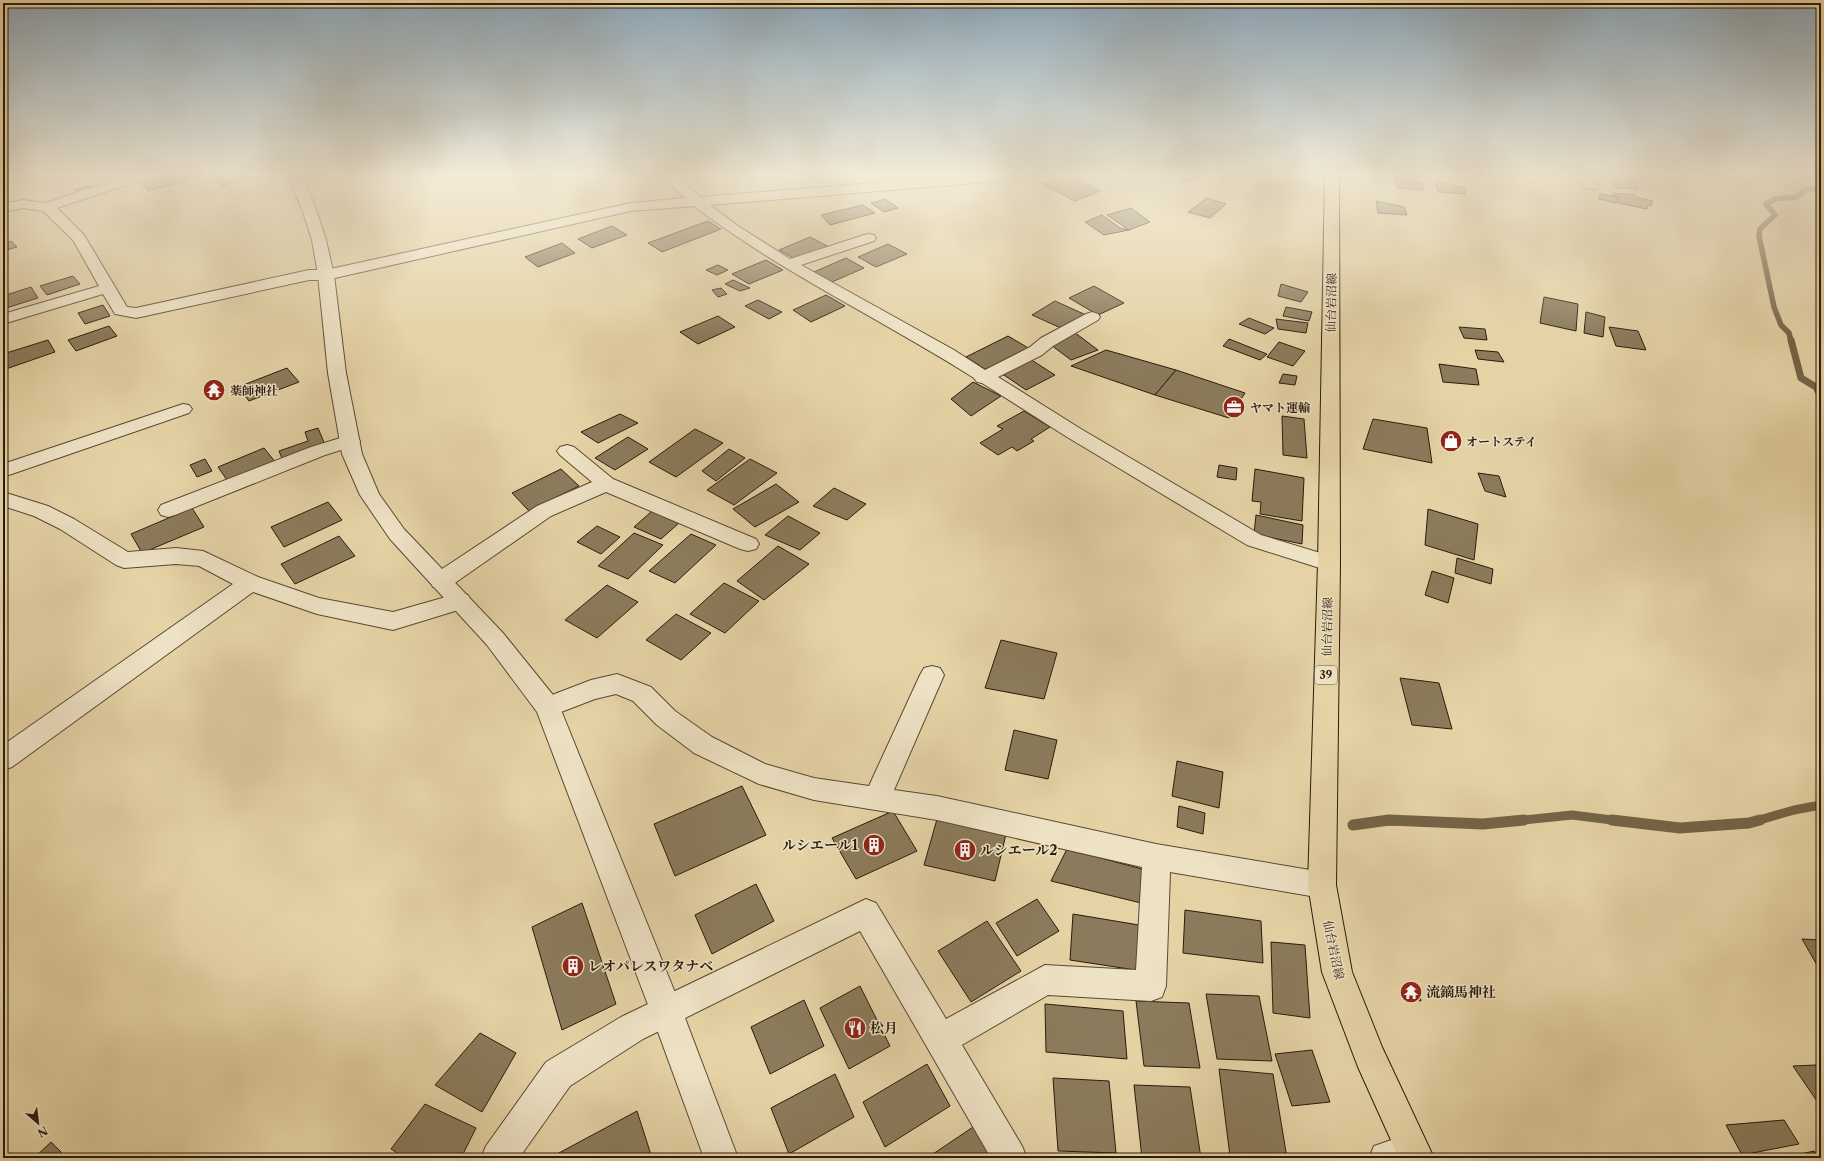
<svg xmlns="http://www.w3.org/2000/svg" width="1824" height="1161" font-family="'Libre Caslon Text','Noto Serif JP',serif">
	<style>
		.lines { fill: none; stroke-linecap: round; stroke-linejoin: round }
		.stream-far3 { stroke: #746448; stroke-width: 5.5 }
		.stream-far2 { stroke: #746448; stroke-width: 7 }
		.stream-far1 { stroke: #746448; stroke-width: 9 }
		.stream { stroke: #746448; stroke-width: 11 }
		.building { fill: #8b7b5c; stroke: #2a1b0b }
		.minor-casing { stroke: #594932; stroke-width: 2 }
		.tertiary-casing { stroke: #594932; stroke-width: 2 }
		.primary-casing { stroke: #2a1b0b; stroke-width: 2 }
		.minor { fill: #eee2c5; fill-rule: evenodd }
		.tertiary { fill: #eee2c5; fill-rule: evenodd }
		.primary { fill: #e5d3a6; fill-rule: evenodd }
		.labels { text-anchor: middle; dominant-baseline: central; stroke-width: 3; stroke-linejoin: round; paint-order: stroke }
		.shield { fill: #eee2c5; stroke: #655743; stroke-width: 1 }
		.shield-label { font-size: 11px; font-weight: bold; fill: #2a1b0b }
		.street-label { font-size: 12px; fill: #2a1b0b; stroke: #eee2c5 }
		.poi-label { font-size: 12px; font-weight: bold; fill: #2a1b0b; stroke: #eee2c5; text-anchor: start }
		.near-poi-label { font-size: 14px; font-weight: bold; fill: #2a1b0b; stroke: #eee2c5; text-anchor: start }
	</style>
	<rect width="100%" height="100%" fill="#e5d3a6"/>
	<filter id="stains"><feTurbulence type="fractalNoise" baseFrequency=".005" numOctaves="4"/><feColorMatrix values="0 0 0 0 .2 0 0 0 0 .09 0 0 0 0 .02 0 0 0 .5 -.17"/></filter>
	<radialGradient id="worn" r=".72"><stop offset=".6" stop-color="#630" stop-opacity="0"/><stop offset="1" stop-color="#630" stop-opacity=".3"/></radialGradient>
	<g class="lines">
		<path class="stream-far3" d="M1791 341 1789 333 1781 325 1774 307 1759 236 1760 229 1775 215 1766 204 1775 199 1796 197 1805 190 1821 189"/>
		<path class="stream-far2" d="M1791 340 1801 378 1816 387 1821 397"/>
		<g class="stream-far1">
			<path d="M1383 821H1409"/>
			<path d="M1514 821 1572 815 1620 821"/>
			<path d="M1756 821 1794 810 1821 805"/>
		</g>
		<g class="stream">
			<path d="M1612 820 1680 828 1749 823 1760 820"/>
			<path d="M1353 825 1389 820 1483 824 1524 820"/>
		</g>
	</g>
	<g class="building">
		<path d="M174 174H182L188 180 148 191 141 183Z"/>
		<path d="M226 174H258L259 175 221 186 213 178Z"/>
		<path d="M1171 174H1198L1203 177 1183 182Z"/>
		<path d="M1216 174H1248L1251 177 1220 179Z"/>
		<path d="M1606 174H1628L1632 178 1609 177Z"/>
		<path d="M1071 175 1100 191 1075 201 1042 184Z"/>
		<path d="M1394 177 1422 183 1424 190 1397 188Z"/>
		<path d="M1609 180 1632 181 1639 189 1616 188Z"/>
		<path d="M1435 181 1463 187 1466 194 1438 192Z"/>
		<path d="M89 186 93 189 77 193 73 190Z"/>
		<path d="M1613 193 1635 195V197L1653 201 1651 206 1648 205 1647 209 1618 203 1619 197 1612 195Z"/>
		<path d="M1600 194 1618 197 1616 203 1599 199Z"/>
		<path d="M1207 198 1226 204 1210 218 1188 212Z"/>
		<path d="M885 199 898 208 884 212 871 203Z"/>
		<path d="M1376 201 1404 207 1407 215 1378 213Z"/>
		<path d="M863 205 875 213 830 225 821 215Z"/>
		<path d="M1131 208 1150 222 1129 230 1107 215Z"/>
		<path d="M1102 215 1120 228 1129 230 1104 235 1085 222Z"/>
		<path d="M708 221 721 229 662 252 648 243Z"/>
		<path d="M612 226 627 235 592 248 578 239Z"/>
		<path d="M810 237 827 246 795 259 779 250Z"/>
		<path d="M11 241 17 247 3 251V244Z"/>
		<path d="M562 243 575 253 538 267 525 257Z"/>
		<path d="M888 244 907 254 876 267 858 257Z"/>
		<path d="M846 258 864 268 832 282 814 272Z"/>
		<path d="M766 260 783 270 749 284 732 274Z"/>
		<path d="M718 265 728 270 717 275 706 270Z"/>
		<path d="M73 276 80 284 47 295 40 286Z"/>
		<path d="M733 280 750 288 740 291 725 284Z"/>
		<path d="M1281 284 1308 292 1301 302 1278 296Z"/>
		<path d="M1094 286 1124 303 1098 315 1069 298Z"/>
		<path d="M31 287 38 298 3 309V296Z"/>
		<path d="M721 288 727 294 718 297 712 290Z"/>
		<path d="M826 295 845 306 811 322 793 310Z"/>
		<path d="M1544 297 1578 304 1576 331 1540 323Z"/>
		<path d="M758 300 782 312 769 319 745 306Z"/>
		<path d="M1055 301 1086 315 1063 329 1032 315Z"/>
		<path d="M103 305 110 316 85 324 78 313Z"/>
		<path d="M1286 307 1312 312 1309 321 1283 316Z"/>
		<path d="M1586 312 1605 317 1603 337 1584 333Z"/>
		<path d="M718 316 735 327 698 344 680 332Z"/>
		<path d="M1249 318 1274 328 1265 334 1239 324Z"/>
		<path d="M1276 319 1308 323 1306 333 1278 329Z"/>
		<path d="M109 326 117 336 76 351 68 340Z"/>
		<path d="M1459 327 1485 329 1487 340 1464 338Z"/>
		<path d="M1609 327 1638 331 1646 350 1616 346Z"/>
		<path d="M1074 332 1098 350 1071 360 1047 342Z"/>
		<path d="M1008 336 1030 349 988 371 966 357Z"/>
		<path d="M1229 339 1267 354 1260 360 1223 346Z"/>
		<path d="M48 340 55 352 3 370V354Z"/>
		<path d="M1279 342 1305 351 1293 366 1267 357Z"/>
		<path d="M1106 350 1176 370 1155 395 1071 366Z"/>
		<path d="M1475 350 1498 352 1504 362 1478 359Z"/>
		<path d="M1030 359 1055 375 1026 390 1001 373Z"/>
		<path d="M1439 364 1476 369 1479 385 1443 382Z"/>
		<path d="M287 368 299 382 249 401 238 387Z"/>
		<path d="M1176 370 1245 393 1229 418 1155 395Z"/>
		<path d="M1283 374 1297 376 1295 385 1279 383Z"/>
		<path d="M973 382 1001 396 971 416 951 399Z"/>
		<path d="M1024 411 1050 427 1031 439 1034 441 1017 451 1012 447 998 455 980 443 1003 429 997 426Z"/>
		<path d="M620 414 638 423 598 443 581 432Z"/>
		<path d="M1282 416 1304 419 1307 458 1283 455Z"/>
		<path d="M1373 419 1427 428 1432 463 1363 449Z"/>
		<path d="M318 428 326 447 283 461 279 451 308 441 305 432Z"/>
		<path d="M695 429 723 443 676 477 649 462Z"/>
		<path d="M628 437 648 449 615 470 595 458Z"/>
		<path d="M264 448 276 463 229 483 218 467Z"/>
		<path d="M729 449 745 458 716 481 702 471Z"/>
		<path d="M205 459 212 471 197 477 190 465Z"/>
		<path d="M750 459 777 473 734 505 707 490Z"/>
		<path d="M1219 465 1237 468 1236 480 1217 477Z"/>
		<path d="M561 469 579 486 529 511 512 493Z"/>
		<path d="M1255 469 1304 478 1302 521 1260 514 1261 502 1252 501Z"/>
		<path d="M1478 473 1499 476 1506 497 1485 491Z"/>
		<path d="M776 484 799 502 755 527 733 509Z"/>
		<path d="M834 488 866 504 847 520 813 506Z"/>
		<path d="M328 502 342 520 284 547 271 527Z"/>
		<path d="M192 508 204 527 142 553 131 534Z"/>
		<path d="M1428 509 1478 524 1474 560 1425 545Z"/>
		<path d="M652 511 679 523 661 539 634 527Z"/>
		<path d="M1256 515 1303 525 1302 544 1254 534Z"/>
		<path d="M788 516 820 533 800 550 765 535Z"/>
		<path d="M597 526 620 537 601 554 577 542Z"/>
		<path d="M634 533 663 545 628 579 598 566Z"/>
		<path d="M691 534 716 545 675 583 649 571Z"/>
		<path d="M339 536 355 556 295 584 281 564Z"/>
		<path d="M778 546 809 564 764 600 737 581Z"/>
		<path d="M1457 558 1493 569 1491 584 1455 573Z"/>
		<path d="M1432 571 1454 578 1448 603 1425 595Z"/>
		<path d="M724 583 759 601 725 633 690 614Z"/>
		<path d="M607 585 638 602 597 638 565 620Z"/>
		<path d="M676 614 711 633 681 660 646 640Z"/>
		<path d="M1001 640 1057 653 1044 699 985 688Z"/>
		<path d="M1400 678 1439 683 1452 729 1412 725Z"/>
		<path d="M1014 730 1057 740 1048 779 1005 770Z"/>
		<path d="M1177 761 1223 772 1219 808 1172 796Z"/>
		<path d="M742 786 766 835 675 876 654 824Z"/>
		<path d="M1179 806 1205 813 1203 834 1177 827Z"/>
		<path d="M893 811 917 851 856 879 832 838Z"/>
		<path d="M937 819 1006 834 995 881 924 865Z"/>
		<path d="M1067 849 1142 869 1141 903 1051 881Z"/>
		<path d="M756 884 774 921 712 954 695 915Z"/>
		<path d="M1037 899 1059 931 1017 956 996 923Z"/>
		<path d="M582 903 616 1004 562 1030 532 927Z"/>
		<path d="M1185 910 1261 921 1263 963 1183 953Z"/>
		<path d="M1073 914 1145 926 1142 971 1070 960Z"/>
		<path d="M987 921 1021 971 971 1002 938 951Z"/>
		<path d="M1802 939 1821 940V972Z"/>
		<path d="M1271 942 1305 945 1310 1018 1273 1013Z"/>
		<path d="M1405 985 1417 987 1421 1001 1409 999Z"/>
		<path d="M860 986 890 1046 849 1069 820 1008Z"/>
		<path d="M1206 994 1259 996 1272 1061 1217 1059Z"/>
		<path d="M804 1000 824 1046 770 1074 751 1027Z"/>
		<path d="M1136 1001 1189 1003 1200 1068 1144 1066Z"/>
		<path d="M1045 1004 1123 1011 1127 1059 1046 1052Z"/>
		<path d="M480 1033 516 1053 482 1112 435 1085Z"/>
		<path d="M1312 1050 1330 1102 1292 1106 1275 1054Z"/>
		<path d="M927 1064 950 1106 885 1147 863 1102Z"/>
		<path d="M1816 1065 1821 1072V1107L1793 1066Z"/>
		<path d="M1219 1069 1273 1074 1287 1158 1230 1156Z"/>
		<path d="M835 1074 854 1117 789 1154 771 1108Z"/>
		<path d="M1053 1078 1109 1081 1116 1153 1058 1151Z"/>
		<path d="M1134 1085 1190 1087 1201 1158H1142Z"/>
		<path d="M425 1104 476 1128 461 1158H405L391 1149Z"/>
		<path d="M637 1111 652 1158H559L557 1154Z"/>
		<path d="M1784 1120 1799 1144 1742 1155 1726 1125Z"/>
		<path d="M976 1125 995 1158H927Z"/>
		<path d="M51 1142 67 1158H34Z"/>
		<path d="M1814 1151 1821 1158H1783Z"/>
	</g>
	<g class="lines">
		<g class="minor-casing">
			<g id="minor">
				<path d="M131 174H152L150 177 57 208 84 235 127 307 136 308 309 270H326L631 203 685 198 659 174H674L700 197 985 174H1043L1041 177 1036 178 710 205 738 226 790 259 864 235 869 234 874 235 876 238 874 241 801 265 954 350 985 370 1030 347 1041 338 1086 314 1092 312 1098 314 1100 317 1098 320 1053 346 1042 355 998 377 1081 429 1261 535 1337 558 1340 563 1337 568 1329 571 1247 545 1067 437 982 383 977 382 974 378C881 319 782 273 694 206L631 211 326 280H309L136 318 115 314 103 294 3 324V314L99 286 73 240 43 211 23 208 3 212V204L23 200 46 203Z"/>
				<path d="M1569 174C1585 174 1590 171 1599 186L1597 189H1587C1580 179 1574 181 1569 174Z"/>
				<path d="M183 404 189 405 192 409 189 413 3 477V464Z"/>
				<path d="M350 435 357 437 360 441 357 445 325 455 175 515 168 517 161 515 158 510 161 505 311 447Z"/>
				<path d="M567 445 574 447 613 479 756 539 759 544 756 549 748 551 740 549 606 492 551 516 449 587 441 589 433 587 430 581 433 575 537 506 592 482 560 455 557 451 560 447Z"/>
				<path d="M3 492 48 506 74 519 128 552 176 548 203 551 258 577 319 598 393 612 460 593 468 595 471 601 468 607 393 630 317 614 253 592 12 767 3 770V745L233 584 199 566 176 564 124 568 116 565 60 529 34 516 3 506Z"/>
				<path d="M932 666 940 668 944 675 894 790 937 796 1156 844 1322 872 1332 876 1336 885 1332 894 1322 898 1170 872 1166 986 1162 997 1151 1001 1048 995 962 1045 1022 1146 1027 1158H991L860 931 643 1039 570 1086 519 1158H481L486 1146 546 1062 621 1017 866 899 876 903 946 1019 1045 965 1136 970 1142 867 937 820 814 800 759 784 694 753 657 725 633 701 616 694 595 699 548 717 539 714 536 707 539 700 591 680 617 674 651 687 675 711 712 737 765 764 814 778 869 786 920 675 924 668Z"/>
				<path d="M1412 1133 1424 1138 1429 1150 1426 1158H1369L1374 1146Z"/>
			</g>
		</g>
		<g class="tertiary-casing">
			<path id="tertiary" d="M287 174H301L316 209 326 240 334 275 346 373 362 454 379 494 404 529 503 633 557 700 682 1010 738 1158H704L650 1010 537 712 487 645 390 539 360 495 342 454 328 373 318 275 312 240 302 209Z"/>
		</g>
		<g class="primary-casing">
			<path id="primary" d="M1325 174H1339L1340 563 1336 885 1352 972 1382 1047 1434 1158H1399L1358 1067 1322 972 1308 885 1318 563Z"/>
		</g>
		<use href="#minor" class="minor"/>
		<use href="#tertiary" class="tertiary"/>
		<use href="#primary" class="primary"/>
	</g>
	<linearGradient id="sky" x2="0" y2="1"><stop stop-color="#8da7b8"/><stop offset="0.52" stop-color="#f3ebd7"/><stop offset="1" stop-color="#f3ebd7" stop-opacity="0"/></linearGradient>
	<rect width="1824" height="337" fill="url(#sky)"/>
	<defs>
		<g id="temple-disc" transform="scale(1.15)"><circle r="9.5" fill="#8f2418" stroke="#eee2c5"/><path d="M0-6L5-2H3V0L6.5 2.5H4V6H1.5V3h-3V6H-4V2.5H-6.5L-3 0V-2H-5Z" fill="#fff"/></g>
		<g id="office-disc" transform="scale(1.15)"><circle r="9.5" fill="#8f2418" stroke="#eee2c5"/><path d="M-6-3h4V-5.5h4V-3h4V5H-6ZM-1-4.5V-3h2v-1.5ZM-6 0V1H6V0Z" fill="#fff"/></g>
		<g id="shop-disc" transform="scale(1.15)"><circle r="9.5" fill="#8f2418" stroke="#eee2c5"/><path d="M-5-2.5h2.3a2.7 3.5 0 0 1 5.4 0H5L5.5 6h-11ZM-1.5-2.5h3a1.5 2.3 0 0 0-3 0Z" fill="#fff"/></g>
		<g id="building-disc" transform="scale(1.15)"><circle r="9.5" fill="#8f2418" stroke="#eee2c5"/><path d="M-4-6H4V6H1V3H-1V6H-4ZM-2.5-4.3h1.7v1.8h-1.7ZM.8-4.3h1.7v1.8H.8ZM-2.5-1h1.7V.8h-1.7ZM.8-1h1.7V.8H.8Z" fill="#fff"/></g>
		<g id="restaurant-disc" transform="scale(1.15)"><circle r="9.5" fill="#8f2418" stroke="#eee2c5"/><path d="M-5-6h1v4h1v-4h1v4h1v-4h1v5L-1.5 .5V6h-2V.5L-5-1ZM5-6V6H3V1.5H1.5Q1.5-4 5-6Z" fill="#fff"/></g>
	</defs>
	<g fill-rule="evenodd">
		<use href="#temple-disc" x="214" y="390"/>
		<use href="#office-disc" x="1234" y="407"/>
		<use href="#shop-disc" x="1451" y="441"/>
		<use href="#building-disc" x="874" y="845"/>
		<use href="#building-disc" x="965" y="850"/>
		<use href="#building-disc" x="573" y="966"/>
		<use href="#temple-disc" x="1411" y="992"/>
		<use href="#restaurant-disc" x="855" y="1028"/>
	</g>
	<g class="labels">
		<rect class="shield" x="1315" y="666" width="22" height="18" rx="3"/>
		<g class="shield-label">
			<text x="1326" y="675">39</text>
		</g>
		<g class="street-label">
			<text transform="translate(1331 303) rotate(-89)">仙台岩沼線</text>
			<text transform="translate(1327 627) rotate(-89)">仙台岩沼線</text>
			<text transform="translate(1334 950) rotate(78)">仙台岩沼線</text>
		</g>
		<g class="poi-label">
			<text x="230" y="390">薬師神社</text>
			<text x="1250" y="407">ヤマト運輸</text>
			<text x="1466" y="441">オートステイ</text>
		</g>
		<g class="near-poi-label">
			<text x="858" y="845" text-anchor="end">ルシエール1</text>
			<text x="980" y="850">ルシエール2</text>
			<text x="588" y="966">レオパレスワタナベ</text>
			<text x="1426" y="992">流鏑馬神社</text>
			<text x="870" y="1028">松月</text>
		</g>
	</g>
	<rect width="1824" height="1161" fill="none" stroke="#e5d3a6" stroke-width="16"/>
	<rect x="4" y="4" width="1816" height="1153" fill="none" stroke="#2a1b0b" stroke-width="2"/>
	<rect x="8" y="8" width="1808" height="1145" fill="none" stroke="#2a1b0b"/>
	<g transform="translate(38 1123) rotate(152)" stroke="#eee2c5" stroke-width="3" paint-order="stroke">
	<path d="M0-3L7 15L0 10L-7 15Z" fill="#2a1b0b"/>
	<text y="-6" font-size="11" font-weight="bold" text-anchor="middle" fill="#2a1b0b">N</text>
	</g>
	<rect width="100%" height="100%" filter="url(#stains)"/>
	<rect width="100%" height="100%" fill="url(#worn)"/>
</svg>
